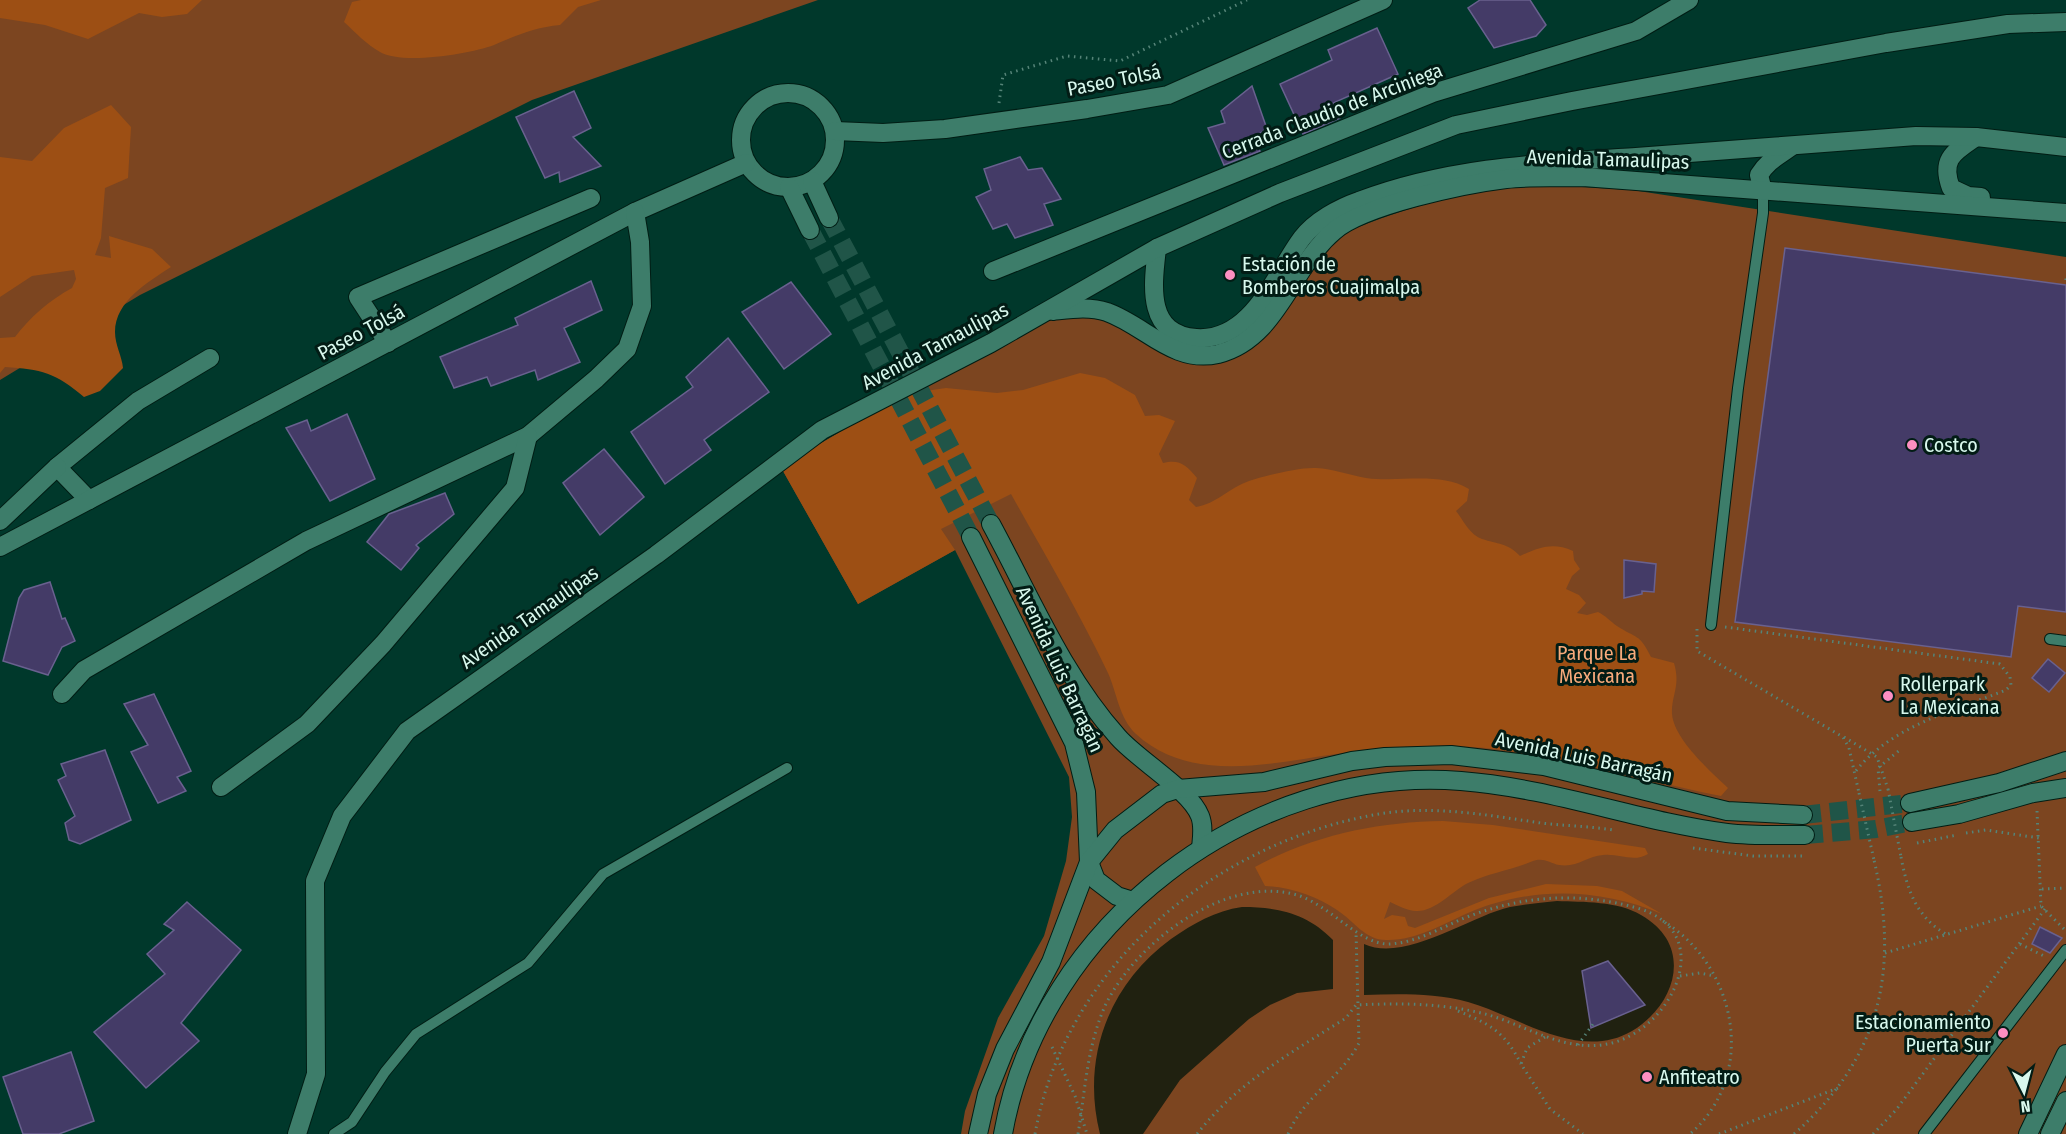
<svg xmlns="http://www.w3.org/2000/svg" width="2066" height="1134" font-family="'Fira Sans Condensed',sans-serif">
	<style>
		.green { fill: #7c4520 }
		.forest { fill: #9d4f14 }
		.water { fill: #202110; fill-rule: evenodd }
		.building { fill: #443b67; stroke: #69618f; stroke-width: 1.5 }
		.lines { fill: none; stroke-linecap: round; stroke-linejoin: round }
		.minor-tunnel { stroke: #205548; stroke-width: 18; stroke-dasharray: 18 9; stroke-linecap: butt }
		.service-casing { stroke: #001d14; stroke-width: 12 }
		.minor-casing { stroke: #001d14; stroke-width: 20 }
		.tertiary-casing { stroke: #001d14; stroke-width: 20 }
		.path { stroke: #558478; stroke-width: 3; stroke-dasharray: 1.5 4.5; stroke-linecap: butt }
		.service { stroke: #3d7d6a; stroke-width: 10 }
		.minor { stroke: #3d7d6a; stroke-width: 18 }
		.tertiary { stroke: #3d7d6a; stroke-width: 18 }
		.path-bridge { stroke: #558478; stroke-width: 3; stroke-dasharray: 1.5 4.5; stroke-linecap: butt }
		.poi-dot { fill: #fc8fc1; stroke: #021c15; stroke-width: 2 }
		.labels { text-anchor: middle; dominant-baseline: central; stroke-width: 6; stroke-linejoin: round; paint-order: stroke }
		.street-label { font-size: 20px; fill: #d8f8ed; stroke: #021c15 }
		.poi-label { font-size: 20px; fill: #d8f8ed; stroke: #021c15; text-anchor: start }
		.park-label { font-size: 20px; fill: #f7aa7b; stroke: #021c15 }
	</style>
	<rect width="100%" height="100%" fill="#00382b"/>
	<g class="green">
		<path d="M0 0H818L532 100 140 295 0 380Z"/>
		<path d="M1565 186 1632 190 2066 257V1134H961L965 1111 998 1018 1044 936 1066 861 1072 817 1069 777 955 550 858 604 783 471 808 451 904 394 1053 315 1096 314 1206 360 1341 235C1389 212 1461 192 1514 187 1531 185 1548 186 1565 186Z"/>
	</g>
	<g class="forest">
		<path d="M0 0H202L187 14 162 17 139 13 88 39 45 25 0 18Z"/>
		<path d="M361 0H601L578 7 560 25C536 27 515 36 494 45 470 54 402 65 380 52 367 45 355 32 344 22L352 2Z"/>
		<path d="M111 105 131 127 128 178 105 188 101 238 95 255 111 258 109 236 152 249 171 267C148 282 115 301 115 332 115 345 122 356 123 368L100 391 84 397C56 373 41 369 5 367L0 373V338L15 337C29 318 51 299 72 288L76 279 74 270 32 276 0 297V157L32 161 64 128Z"/>
		<path d="M1080 373 1105 378 1135 395 1145 416 1159 415 1175 421 1159 454 1163 463C1180 459 1186 465 1197 478L1189 500 1196 507C1216 504 1229 488 1249 481 1265 476 1299 467 1316 468 1333 469 1349 475 1366 478 1400 483 1438 471 1469 489L1467 501 1456 511C1463 520 1470 535 1482 539 1497 544 1508 543 1520 556 1540 547 1553 542 1573 551L1574 560 1580 569 1572 576 1566 589 1579 595 1586 603 1577 613 1587 615 1598 612C1606 616 1610 621 1617 626 1637 639 1639 633 1651 657L1674 663C1681 687 1671 695 1672 714 1674 739 1710 771 1728 788L1721 796C1624 777 1527 743 1427 746 1396 747 1366 750 1336 754 1272 763 1190 784 1136 734 1119 718 1117 693 1108 673 1079 612 1044 553 1011 494L941 529 955 550 858 604 783 471 808 451 904 394 946 388 997 393 1023 390Z"/>
		<path d="M1443 821 1493 825 1645 848 1648 854C1633 863 1619 853 1603 855 1587 856 1577 868 1559 865 1550 863 1543 857 1533 861 1512 870 1489 873 1468 883 1452 891 1435 912 1416 911 1408 911 1397 905 1390 902L1384 919 1392 915 1405 917 1408 926 1415 928 1489 898 1546 884 1597 886 1622 891 1662 914C1599 888 1531 886 1468 913 1443 924 1415 941 1386 940 1365 940 1354 921 1337 910 1316 896 1291 887 1265 886L1255 867C1314 835 1377 822 1443 821Z"/>
	</g>
	<g class="water">
		<path d="M1557 901C1583 902 1618 901 1641 915 1694 945 1677 1004 1632 1031 1579 1062 1518 1016 1468 1002 1434 993 1399 994 1364 995V944C1405 963 1470 916 1510 907 1525 904 1541 903 1557 901ZM1608 961 1641 1000 1640 1006 1596 1026 1590 1022 1582 971Z"/>
		<path d="M1242 907C1278 907 1307 913 1333 940V989L1297 993 1270 1005 1249 1019 1180 1080 1143 1134H1100C1081 1059 1108 985 1171 939 1194 923 1215 911 1242 907Z"/>
	</g>
	<g class="building">
		<path d="M1480 0H1530L1546 25 1536 36 1494 48 1468 8Z"/>
		<path d="M1377 28 1398 74 1333 103 1340 118 1303 134 1280 84 1332 60 1328 50Z"/>
		<path d="M1252 86 1267 129 1254 137 1260 151 1224 165 1208 128 1225 123 1221 111Z"/>
		<path d="M574 91 591 128 573 137 601 166 560 182 559 172 545 178 516 117Z"/>
		<path d="M1020 157 1028 170 1042 168 1061 199 1044 204 1053 225 1015 238 1007 224 993 229 976 197 991 190 984 169Z"/>
		<path d="M1785 248 2066 285V612L2018 606 2011 657 1735 622Z"/>
		<path d="M591 281 602 310 564 328 580 362 538 380 535 370 491 386 487 377 454 388 440 357 518 325 515 318Z"/>
		<path d="M791 282 831 334 784 369 742 312Z"/>
		<path d="M728 338 769 392 704 440 711 450 665 484 631 432 693 387 686 377Z"/>
		<path d="M347 414 375 479 330 501 286 428 307 420 311 431Z"/>
		<path d="M604 449 644 497 600 535 563 483Z"/>
		<path d="M445 493 454 514 416 545 419 548 401 570 367 542 389 514Z"/>
		<path d="M1624 560 1656 564 1654 592 1642 591V594L1624 598Z"/>
		<path d="M50 582 62 619 65 618 75 641 62 647 48 675 3 661 19 598 24 590Z"/>
		<path d="M2048 659 2065 673 2049 692 2032 678Z"/>
		<path d="M154 694 191 771 177 777 186 791 158 803 131 752 148 745 124 704Z"/>
		<path d="M105 750 131 820 80 844 69 840 65 823 75 816 58 780 66 776 61 764Z"/>
		<path d="M187 902 241 950 181 1023 199 1041 146 1088 94 1032 165 974 147 954 174 930 164 924Z"/>
		<path d="M2040 927 2062 938 2050 953 2032 944Z"/>
		<path d="M1608 961 1645 1005 1591 1028 1582 971Z"/>
		<path d="M71 1052 94 1121 59 1134H23L3 1077Z"/>
	</g>
	<g class="lines">
		<g class="minor-tunnel">
			<path d="M829 218 991 524"/>
			<path d="M810 230 971 537"/>
			<path d="M1803 815 1910 803"/>
			<path d="M1805 835 1876 829 1912 822"/>
		</g>
		<g class="service-casing">
			<g id="service">
				<path d="M1711 625 1738 388 1763 213V191"/>
				<path d="M2050 639 2066 641"/>
				<path d="M334 1134 352 1122 385 1072 416 1034 528 963 603 874 787 768"/>
				<path d="M1924 1134 2066 950"/>
			</g>
		</g>
		<g class="minor-casing">
			<g id="minor">
				<circle cx="788" cy="140" r="47"/>
				<path d="M835 131 883 133 945 129 1087 109 1168 95 1383 0"/>
				<path d="M812 181 829 218"/>
				<path d="M789 187 810 230"/>
				<path d="M993 271 1433 93 1636 31 1689 0"/>
				<path d="M388 343 358 297 591 198"/>
				<path d="M89 500 57 467 138 401 210 358"/>
				<path d="M0 521 57 467"/>
				<path d="M991 524C1030 596 1063 676 1118 737 1138 760 1190 790 1200 816 1204 826 1202 837 1201 848"/>
				<path d="M971 537 1074 743 1086 792 1089 862 1096 880 1117 896 1133 901"/>
				<path d="M0 547 635 212 746 163"/>
				<path d="M62 694 84 670 306 541 528 436 596 379 627 349 642 306 640 242 635 212"/>
				<path d="M221 787 307 724 383 644 515 488 528 436"/>
				<path d="M1910 803 1999 783 2066 761"/>
				<path d="M1912 822 1959 814 2033 793 2066 788"/>
				<path d="M978 1134 987 1094 1005 1049 1051 962 1089 862 1115 830 1162 794 1178 789 1264 782 1352 761 1385 757 1451 755 1544 766 1727 811 1803 815"/>
				<path d="M1003 1134C1040 925 1251 764 1461 781 1552 788 1637 821 1727 833 1752 836 1779 835 1805 835"/>
				<path d="M2028 1134 2066 1054"/>
				<path d="M2050 1134 2066 1101"/>
			</g>
		</g>
		<g class="tertiary-casing">
			<g id="tertiary">
				<path d="M1976 137C1954 152 1940 159 1951 188L1968 196 1981 197"/>
				<path d="M1763 191 1759 175C1768 160 1779 156 1792 146"/>
				<path d="M1157 248C1153 284 1145 334 1196 338 1252 342 1275 274 1302 238 1315 221 1339 208 1359 201 1448 167 1542 163 1636 157 1729 150 1823 143 1916 136L1976 137 2066 147"/>
				<path d="M1053 311C1071 309 1089 306 1107 312 1146 326 1173 364 1218 354 1278 339 1291 267 1334 231 1364 205 1465 184 1506 179 1532 176 1558 178 1583 177L2066 213"/>
				<path d="M297 1134 316 1074 315 881 342 816 407 731 656 555 822 430 991 343 1157 248 1280 193 1456 125 1572 101 1886 43 2008 24 2066 22"/>
			</g>
		</g>
		<g class="path">
			<path d="M999 103 1003 75 1067 56 1120 61 1247 0"/>
			<path d="M2066 280V277"/>
			<path d="M1725 627 2000 664 2010 677 2011 685 2006 690C1953 711 1891 726 1855 772"/>
			<path d="M1697 629V651L1843 737 1849 748 1859 793"/>
			<path d="M1844 737 1877 757 1888 789"/>
			<path d="M1880 791 1878 768 1901 749"/>
			<path d="M2037 811 2041 906 2066 931"/>
			<path d="M1966 833 1986 830 2039 838"/>
			<path d="M1917 843 1957 835"/>
			<path d="M1693 848 1753 856H1804"/>
			<path d="M1901 857C1907 889 1916 917 1946 934"/>
			<path d="M2042 889 2066 888"/>
			<path d="M1663 921C1736 965 1759 1074 1690 1134"/>
			<path d="M2020 944 2044 956"/>
			<path d="M1885 953 2041 906"/>
			<path d="M1680 976 1700 973 1714 976"/>
			<path d="M1458 1011C1490 1024 1505 1032 1521 1064"/>
			<path d="M1545 1037 1527 1048 1521 1064 1550 1109 1583 1134"/>
			<path d="M1578 1045 1593 1024"/>
			<path d="M1052 1047 1075 1096 1087 1134"/>
			<path d="M1035 1134C1065 966 1215 842 1379 814 1433 805 1487 815 1541 823 1565 826 1589 826 1613 830"/>
			<path d="M1078 1134C1085 1092 1087 1046 1105 1006 1134 944 1225 874 1297 895 1330 905 1360 945 1389 944 1415 943 1439 929 1462 919 1519 896 1577 891 1637 908 1718 931 1674 1027 1612 1043 1565 1055 1524 1023 1481 1013 1439 1003 1398 1003 1356 1005L1346 1018C1292 1052 1237 1083 1197 1134"/>
			<path d="M1288 1134C1304 1096 1341 1078 1359 1043L1356 932"/>
			<path d="M1719 1134 1838 1088"/>
			<path d="M1794 1134C1880 1058 1900 971 1874 860"/>
			<path d="M1873 1134 1896 1110 2045 909"/>
		</g>
		<use href="#service" class="service"/>
		<use href="#minor" class="minor"/>
		<use href="#tertiary" class="tertiary"/>
		<g class="path-bridge">
			<path d="M1888 789 1901 857"/>
			<path d="M1859 793 1874 860"/>
		</g>
	</g>
	<g class="poi-dot">
		<circle cx="1230" cy="275" r="6"/>
		<circle cx="1912" cy="445" r="6"/>
		<circle cx="1888" cy="696" r="6"/>
		<circle cx="2003" cy="1033" r="6"/>
		<circle cx="1647" cy="1077" r="6"/>
	</g>
	<g class="labels">
		<g class="street-label">
			<text transform="translate(1114 80) rotate(-11)">Paseo Tolsá</text>
			<text transform="translate(1332 111) rotate(-21)">Cerrada Claudio de Arciniega</text>
			<text transform="translate(1608 159) rotate(2)">Avenida Tamaulipas</text>
			<text transform="translate(361 332) rotate(-28)">Paseo Tolsá</text>
			<text transform="translate(935 346) rotate(-28)">Avenida Tamaulipas</text>
			<text transform="translate(529 617) rotate(-35)">Avenida Tamaulipas</text>
			<text transform="translate(1060 669) rotate(65)">Avenida Luis Barragán</text>
			<text transform="translate(1584 757) rotate(12)">Avenida Luis Barragán</text>
		</g>
		<g class="poi-label">
			<text x="1242" y="264">Estación de<tspan x="1242" dy="23">Bomberos Cuajimalpa</tspan></text>
			<text x="1924" y="445">Costco</text>
			<text x="1900" y="684">Rollerpark<tspan x="1900" dy="23">La Mexicana</tspan></text>
			<text x="1991" y="1022" text-anchor="end">Estacionamiento<tspan x="1991" dy="23">Puerta Sur</tspan></text>
			<text x="1659" y="1077">Anfiteatro</text>
		</g>
		<g class="park-label">
			<text x="1597" y="653">Parque La<tspan x="1597" dy="23">Mexicana</tspan></text>
		</g>
	</g>
	<g transform="translate(2024 1092) rotate(174)" stroke="#021c15" stroke-width="4.5" paint-order="stroke">
	<path d="M0-4.5L10 22L0 15L-10 22Z" fill="#d8f8ed"/>
	<text y="-9" font-size="16" font-weight="bold" text-anchor="middle" fill="#d8f8ed">N</text>
	</g>
</svg>
